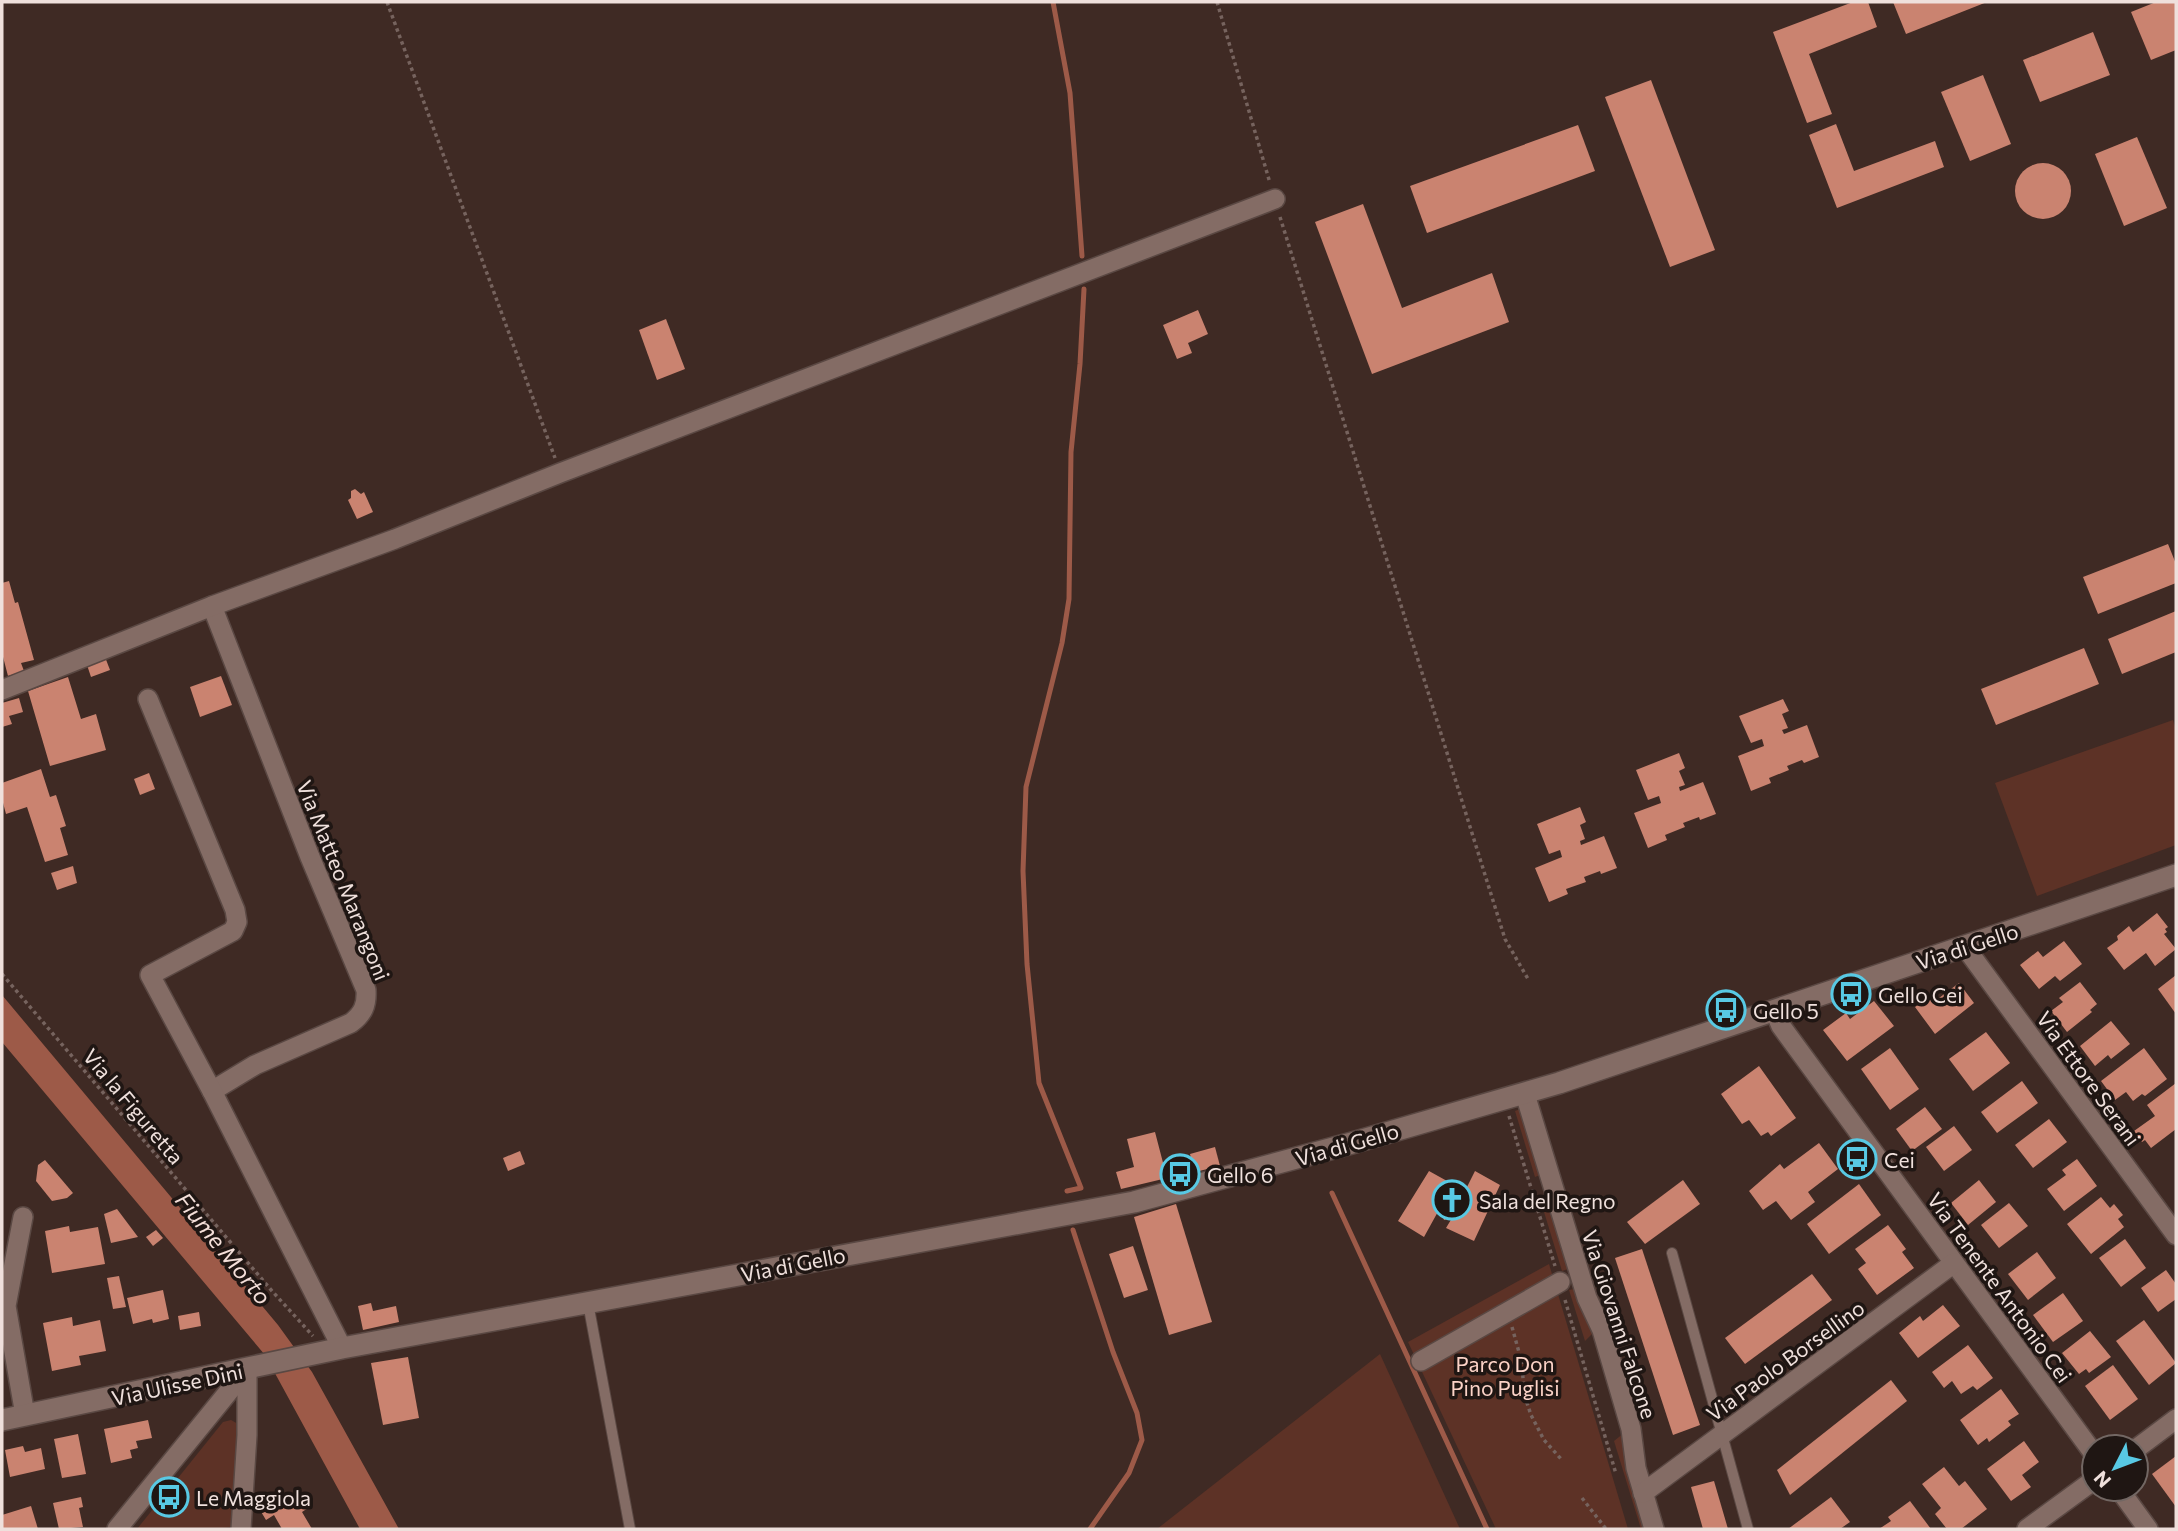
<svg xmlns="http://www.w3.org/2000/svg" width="2178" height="1531" font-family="Commissioner,sans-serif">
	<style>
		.green { fill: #5d3226 }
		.water { fill: #9d5a48 }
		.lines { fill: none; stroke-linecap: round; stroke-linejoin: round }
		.stream { stroke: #9d5a48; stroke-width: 5 }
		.building { fill: #ca8370 }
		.lane-casing { stroke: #5a4843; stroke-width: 12 }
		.street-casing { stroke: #5a4843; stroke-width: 22 }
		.secondary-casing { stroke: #5a4843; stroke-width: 24 }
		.path { stroke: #76635e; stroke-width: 3.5; stroke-dasharray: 3.5 3.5; stroke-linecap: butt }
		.lane { stroke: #846c65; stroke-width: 10 }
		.street { stroke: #846c65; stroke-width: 19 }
		.secondary { stroke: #846c65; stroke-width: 21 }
		.labels { text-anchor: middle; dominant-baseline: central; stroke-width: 7; stroke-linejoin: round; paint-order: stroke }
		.street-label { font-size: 21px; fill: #efe0dc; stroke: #1f1613 }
		.poi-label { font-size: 21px; fill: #efe0dc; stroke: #1f1613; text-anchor: start }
		.park-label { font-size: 21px; fill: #fcd3c7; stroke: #1f1613 }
		.water-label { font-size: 23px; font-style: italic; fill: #f4dfd9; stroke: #1f1613 }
	</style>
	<rect width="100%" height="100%" fill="#3f2a24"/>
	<g class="green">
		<path d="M2173 720 2176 730V845L2037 896 1995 783Z"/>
		<path d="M1520 1109 1540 1175 1535 1177 1515 1111Z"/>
		<path d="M1549 1199 1568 1269 1562 1271 1541 1202Z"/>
		<path d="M1549 1264 1628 1529H1496L1408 1342Z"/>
		<path d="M1574 1289 1594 1332 1585 1341 1569 1290Z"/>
		<path d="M1380 1354 1460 1529H1157Z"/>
		<path d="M231 1420 238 1424 232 1527 215 1529H137L223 1422Z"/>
		<path d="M1624 1433 1648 1529H1641L1614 1441Z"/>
	</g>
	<path class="water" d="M2 995 278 1325 312 1372 399 1529H360L265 1355 2 1042Z"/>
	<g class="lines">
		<g class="stream">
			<path d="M1053 2 1070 93 1082 256"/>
			<path d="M1067 1191 1081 1188 1039 1083 1027 964 1023 871 1026 787 1062 643 1069 599 1071 452 1080 364 1084 289"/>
			<path d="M1332 1193 1487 1529"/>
			<path d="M1073 1230 1113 1352 1137 1413 1142 1440 1129 1473 1090 1529"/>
		</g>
	</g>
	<g class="building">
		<path d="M1853 2H1868L1877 27 1809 54 1832 114 1807 123 1773 32Z"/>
		<path d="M1893 2H1987L1906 34Z"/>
		<path d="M2156 2H2176V50L2151 60 2131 12Z"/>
		<path d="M2093 32 2110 75 2040 102 2023 60Z"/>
		<path d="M1983 75 2011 144 1970 161 1941 92Z"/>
		<path d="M1651 80 1715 250 1670 267 1605 97Z"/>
		<path d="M1836 124 1854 171 1935 141 1944 167 1837 208 1809 135Z"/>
		<path d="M1578 125 1595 171 1427 233 1410 186Z"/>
		<path d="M2137 137 2167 208 2124 226 2095 154Z"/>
		<circle cx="2043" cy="191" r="28"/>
		<path d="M1363 204 1402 308 1492 273 1509 322 1372 374 1315 222Z"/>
		<path d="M1198 310 1208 334 1188 343 1192 353 1177 359 1163 325Z"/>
		<path d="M666 319 685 369 657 380 639 330Z"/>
		<path d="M355 489 361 494 364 492 373 512 357 519 348 500 351 498V491Z"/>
		<path d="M2168 544 2176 564V583L2098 614 2083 577Z"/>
		<path d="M9 581 15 603 18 602 34 660 21 663 24 671 8 676 2 653V583Z"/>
		<path d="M2176 611V652L2122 674 2108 639Z"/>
		<path d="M2084 648 2099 684 1996 725 1981 689Z"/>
		<path d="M105 657 110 670 91 677 87 665Z"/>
		<path d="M221 676 232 705 200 717 190 687Z"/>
		<path d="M68 677 81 719 96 714 106 750 50 766 28 691Z"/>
		<path d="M19 698 23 712 9 716 12 724 2 727V703Z"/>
		<path d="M1783 699 1789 711 1782 714 1788 728 1782 730 1784 734 1807 725 1819 757 1804 763 1802 760 1787 766 1789 770 1769 778 1771 783 1751 791 1738 756 1764 746 1762 739 1751 743 1739 716Z"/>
		<path d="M1679 753 1685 768 1679 771 1685 785 1679 787 1680 791 1703 782 1716 814 1700 820 1699 817 1683 823 1685 827 1665 835 1667 840 1648 848 1634 813 1661 803 1659 796 1648 800 1636 770Z"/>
		<path d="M41 769 50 797 56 795 66 826 60 828 68 855 45 862 27 807 6 814 2 799V783Z"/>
		<path d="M149 773 155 789 140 795 134 779Z"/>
		<path d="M1580 807 1586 822 1580 825 1585 839 1580 841 1581 845 1604 836 1617 868 1601 874 1600 871 1584 877 1586 882 1566 889 1568 894 1549 902 1535 868 1562 857 1560 850 1549 854 1537 824Z"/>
		<path d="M73 866 77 883 57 890 51 873Z"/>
		<path d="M2157 913 2168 927 2165 929 2167 932 2164 934 2176 949 2155 966 2146 953 2124 970 2107 948 2118 940 2117 936 2129 926 2133 932Z"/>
		<path d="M2064 941 2082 964 2060 981 2055 976 2039 989 2020 965 2038 951 2043 957Z"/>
		<path d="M2176 975V1014L2158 989Z"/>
		<path d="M2080 982 2097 1004 2090 1010 2092 1012 2067 1032 2051 1011 2063 1002 2059 998Z"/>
		<path d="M1959 983 1974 1003 1935 1034 1915 1007 1935 993 1939 998Z"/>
		<path d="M1874 1001 1894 1026 1847 1061 1823 1030 1846 1013 1850 1019Z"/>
		<path d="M2111 1021 2130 1044 2111 1059 2108 1055 2095 1066 2080 1046Z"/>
		<path d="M1986 1032 2010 1063 1973 1091 1949 1059Z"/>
		<path d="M1890 1048 1919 1089 1890 1110 1861 1069Z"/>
		<path d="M2144 1048 2167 1079 2145 1096 2142 1094 2133 1101 2126 1092 2115 1100 2101 1081Z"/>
		<path d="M1759 1066 1796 1118 1771 1136 1768 1132 1761 1136 1749 1120 1742 1124 1721 1094Z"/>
		<path d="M2022 1081 2038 1103 1997 1133 1981 1112Z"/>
		<path d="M2176 1083V1129L2151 1148 2145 1140 2142 1142 2134 1131 2155 1116 2147 1105Z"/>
		<path d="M1925 1107 1942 1129 1912 1151 1896 1129Z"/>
		<path d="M2049 1119 2067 1142 2033 1168 2015 1145Z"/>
		<path d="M1954 1126 1972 1150 1944 1171 1926 1147Z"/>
		<path d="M1155 1132 1167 1178 1121 1189 1116 1172 1134 1167 1127 1139Z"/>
		<path d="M1819 1143 1838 1169 1808 1192 1815 1202 1791 1220 1776 1201 1763 1210 1749 1191 1780 1164 1784 1169Z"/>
		<path d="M1215 1147 1220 1166 1195 1172 1190 1154Z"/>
		<path d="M520 1151 525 1164 508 1171 503 1158Z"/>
		<path d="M2077 1159 2097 1186 2064 1211 2047 1189 2066 1175 2062 1170Z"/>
		<path d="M45 1160 73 1193 67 1198 52 1201 36 1181 38 1165Z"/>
		<path d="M1429 1171 1465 1191 1475 1171 1500 1185 1474 1241 1446 1228 1452 1218 1444 1220 1440 1208 1424 1237 1398 1221Z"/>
		<path d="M1683 1180 1700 1204 1645 1244 1627 1222Z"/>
		<path d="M1979 1180 1996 1202 1968 1225 1951 1203Z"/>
		<path d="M1859 1184 1881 1215 1829 1254 1807 1224Z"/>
		<path d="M2101 1197 2110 1208 2114 1204 2123 1215 2118 1219 2124 1227 2091 1254 2067 1224Z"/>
		<path d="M2009 1203 2028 1226 1999 1248 1981 1225Z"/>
		<path d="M1176 1204 1212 1322 1169 1335 1134 1217Z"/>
		<path d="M117 1209 138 1237 111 1243 104 1214Z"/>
		<path d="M1888 1225 1906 1249 1902 1252 1914 1268 1877 1295 1858 1269 1866 1263 1855 1249Z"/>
		<path d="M69 1226 70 1232 98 1227 105 1264 52 1273 45 1231Z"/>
		<path d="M156 1230 163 1238 153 1246 146 1237Z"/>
		<path d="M2125 1239 2146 1268 2121 1287 2099 1258Z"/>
		<path d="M1133 1246 1148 1290 1124 1298 1109 1254Z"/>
		<path d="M1642 1249 1700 1425 1673 1435 1615 1258Z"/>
		<path d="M2037 1252 2056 1278 2028 1300 2008 1274Z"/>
		<path d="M2166 1270 2176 1284V1299L2158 1312 2141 1288Z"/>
		<path d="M1812 1274 1832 1300 1745 1364 1725 1338Z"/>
		<path d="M119 1276 126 1307 113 1309 107 1278Z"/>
		<path d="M163 1290 169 1319 153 1323 152 1319 133 1324 127 1298Z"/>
		<path d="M2063 1293 2083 1321 2053 1342 2033 1315Z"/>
		<path d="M371 1303 373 1311 396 1306 399 1322 363 1330 358 1306Z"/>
		<path d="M1943 1305 1960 1326 1918 1358 1899 1333 1920 1316 1923 1321Z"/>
		<path d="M199 1312 201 1326 180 1330 178 1316Z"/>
		<path d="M72 1317 73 1326 100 1320 106 1351 79 1356 81 1365 52 1371 43 1323Z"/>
		<path d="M2144 1320 2176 1363 2149 1385 2116 1341Z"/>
		<path d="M2090 1331 2111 1357 2089 1373 2086 1369 2079 1374 2062 1353Z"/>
		<path d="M1968 1345 1993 1378 1977 1390 1973 1386 1961 1394 1952 1381 1944 1388 1932 1372Z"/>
		<path d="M408 1357 419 1418 383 1425 371 1363Z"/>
		<path d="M2113 1365 2138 1399 2110 1420 2085 1386Z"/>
		<path d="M1891 1380 1907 1401 1790 1495 1777 1470Z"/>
		<path d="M2001 1389 2019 1414 2008 1421 2011 1425 1989 1442 1987 1438 1978 1445 1960 1420Z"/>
		<path d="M148 1420 152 1438 136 1441 138 1448 130 1450 132 1458 111 1463 104 1429Z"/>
		<path d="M78 1434 86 1474 62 1478 54 1439Z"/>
		<path d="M2024 1441 2039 1462 2022 1475 2031 1487 2011 1501 1987 1469Z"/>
		<path d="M23 1446 25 1452 41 1448 45 1469 10 1477 5 1450Z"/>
		<path d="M2176 1456V1507L2152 1474Z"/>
		<path d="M1944 1467 1959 1486 1965 1481 1987 1509 1961 1529H1947L1935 1514 1941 1508 1922 1484Z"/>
		<path d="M1714 1481 1728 1529H1703L1691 1487Z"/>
		<path d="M299 1493 308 1508 302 1512 312 1529H282L274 1515 266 1520 260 1510 283 1496 285 1500Z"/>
		<path d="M81 1497 83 1507 79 1508 83 1527 59 1529 53 1503Z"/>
		<path d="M1831 1497 1850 1522 1840 1529H1788Z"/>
		<path d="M1910 1501 1931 1529H1879L1891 1521 1888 1517Z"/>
		<path d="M31 1506 38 1529H2V1515Z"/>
	</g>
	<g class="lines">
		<g class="lane-casing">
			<g id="lane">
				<path d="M1672 1253 1748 1529"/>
				<path d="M588 1303 630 1529"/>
			</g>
		</g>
		<g class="street-casing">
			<g id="street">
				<path d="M212 606 310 857 366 990C367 1005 363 1014 351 1023L255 1065 212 1091"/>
				<path d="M2 690 212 606 395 539 560 473 1275 199"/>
				<path d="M148 699 235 910 237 922 233 931 150 975 212 1091 342 1348"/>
				<path d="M1965 947 2176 1235"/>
				<path d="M1774 1010 1781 1026 2094 1454"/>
				<path d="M1525 1094 1587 1298 1602 1330 1631 1429 1636 1468 1654 1529"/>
				<path d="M23 1217 6 1306 25 1415"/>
				<path d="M1421 1361 1560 1282"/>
				<path d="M2136 1449 2176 1419"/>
				<path d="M2119 1489 2148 1529"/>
				<path d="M1643 1493 1954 1263"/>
				<path d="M117 1529 247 1369"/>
				<path d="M241 1529 247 1435V1369"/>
				<path d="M2027 1529 2094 1480"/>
			</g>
		</g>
		<g class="secondary-casing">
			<path id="secondary" d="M2 1420 342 1348 1134 1202 1352 1143 1559 1083 2176 875"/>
		</g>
		<g class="path">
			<path d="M387 2 555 458"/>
			<path d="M1217 2 1270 183"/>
			<path d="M1280 217 1505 939 1528 979"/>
			<path d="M2 974 272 1291 313 1336"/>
			<path d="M1509 1116 1555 1266"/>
			<path d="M1565 1300 1616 1474"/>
			<path d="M1512 1327 1522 1363 1524 1394 1531 1415 1544 1440 1562 1460"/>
			<path d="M1582 1498 1606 1529"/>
		</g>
		<use href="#lane" class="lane"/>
		<use href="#street" class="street"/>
		<use href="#secondary" class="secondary"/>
	</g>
	<defs>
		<g id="bus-ring" transform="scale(2.0125)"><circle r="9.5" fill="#1f1613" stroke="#58c9e4" stroke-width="1.5"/><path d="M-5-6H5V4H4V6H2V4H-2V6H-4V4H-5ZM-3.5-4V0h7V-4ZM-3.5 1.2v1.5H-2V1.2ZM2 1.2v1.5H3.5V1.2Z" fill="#58c9e4"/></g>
		<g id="church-ring" transform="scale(2.0125)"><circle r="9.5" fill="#1f1613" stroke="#58c9e4" stroke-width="1.5"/><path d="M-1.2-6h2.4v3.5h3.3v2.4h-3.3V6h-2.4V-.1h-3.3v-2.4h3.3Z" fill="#58c9e4"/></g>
	</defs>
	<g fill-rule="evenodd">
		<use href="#bus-ring" x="1851" y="994"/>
		<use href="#bus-ring" x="1726" y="1010"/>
		<use href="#bus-ring" x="1857" y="1159"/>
		<use href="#bus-ring" x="1180" y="1174"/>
		<use href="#church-ring" x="1452" y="1200"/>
		<use href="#bus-ring" x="169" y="1497"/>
	</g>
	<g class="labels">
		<g class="street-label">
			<text transform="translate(344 880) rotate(68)">Via Matteo Marangoni</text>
			<text transform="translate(1967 946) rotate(-18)">Via di Gello</text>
			<text transform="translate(2089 1078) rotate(54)">Via Ettore Serani</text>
			<text transform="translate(134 1106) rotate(50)">Via la Figuretta</text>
			<text transform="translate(1347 1144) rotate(-16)">Via di Gello</text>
			<text transform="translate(793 1264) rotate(-11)">Via di Gello</text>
			<text transform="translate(2000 1287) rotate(54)">Via Tenente Antonio Cei</text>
			<text transform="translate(1620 1324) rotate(72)">Via Giovanni Falcone</text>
			<text transform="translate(1785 1360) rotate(-36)">Via Paolo Borsellino</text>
			<text transform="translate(177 1384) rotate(-12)">Via Ulisse Dini</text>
		</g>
		<g class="poi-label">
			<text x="1878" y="994">Gello Cei</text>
			<text x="1753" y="1010">Gello 5</text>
			<text x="1884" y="1159">Cei</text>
			<text x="1207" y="1174">Gello 6</text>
			<text x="1479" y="1200">Sala del Regno</text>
			<text x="196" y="1497">Le Maggiola</text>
		</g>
		<g class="park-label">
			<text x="1505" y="1363">Parco Don<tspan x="1505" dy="24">Pino Puglisi</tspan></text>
		</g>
		<g class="water-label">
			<text transform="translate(224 1248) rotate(51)">Fiume Morto</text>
		</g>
	</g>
	<rect width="2178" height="1531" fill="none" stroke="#efe0dc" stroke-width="7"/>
	<g transform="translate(2115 1468) rotate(228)"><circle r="33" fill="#1f1613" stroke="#726763" stroke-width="2"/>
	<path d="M0-5L12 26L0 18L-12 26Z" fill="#58c9e4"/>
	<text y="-10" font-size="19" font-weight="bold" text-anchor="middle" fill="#efe0dc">N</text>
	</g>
</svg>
